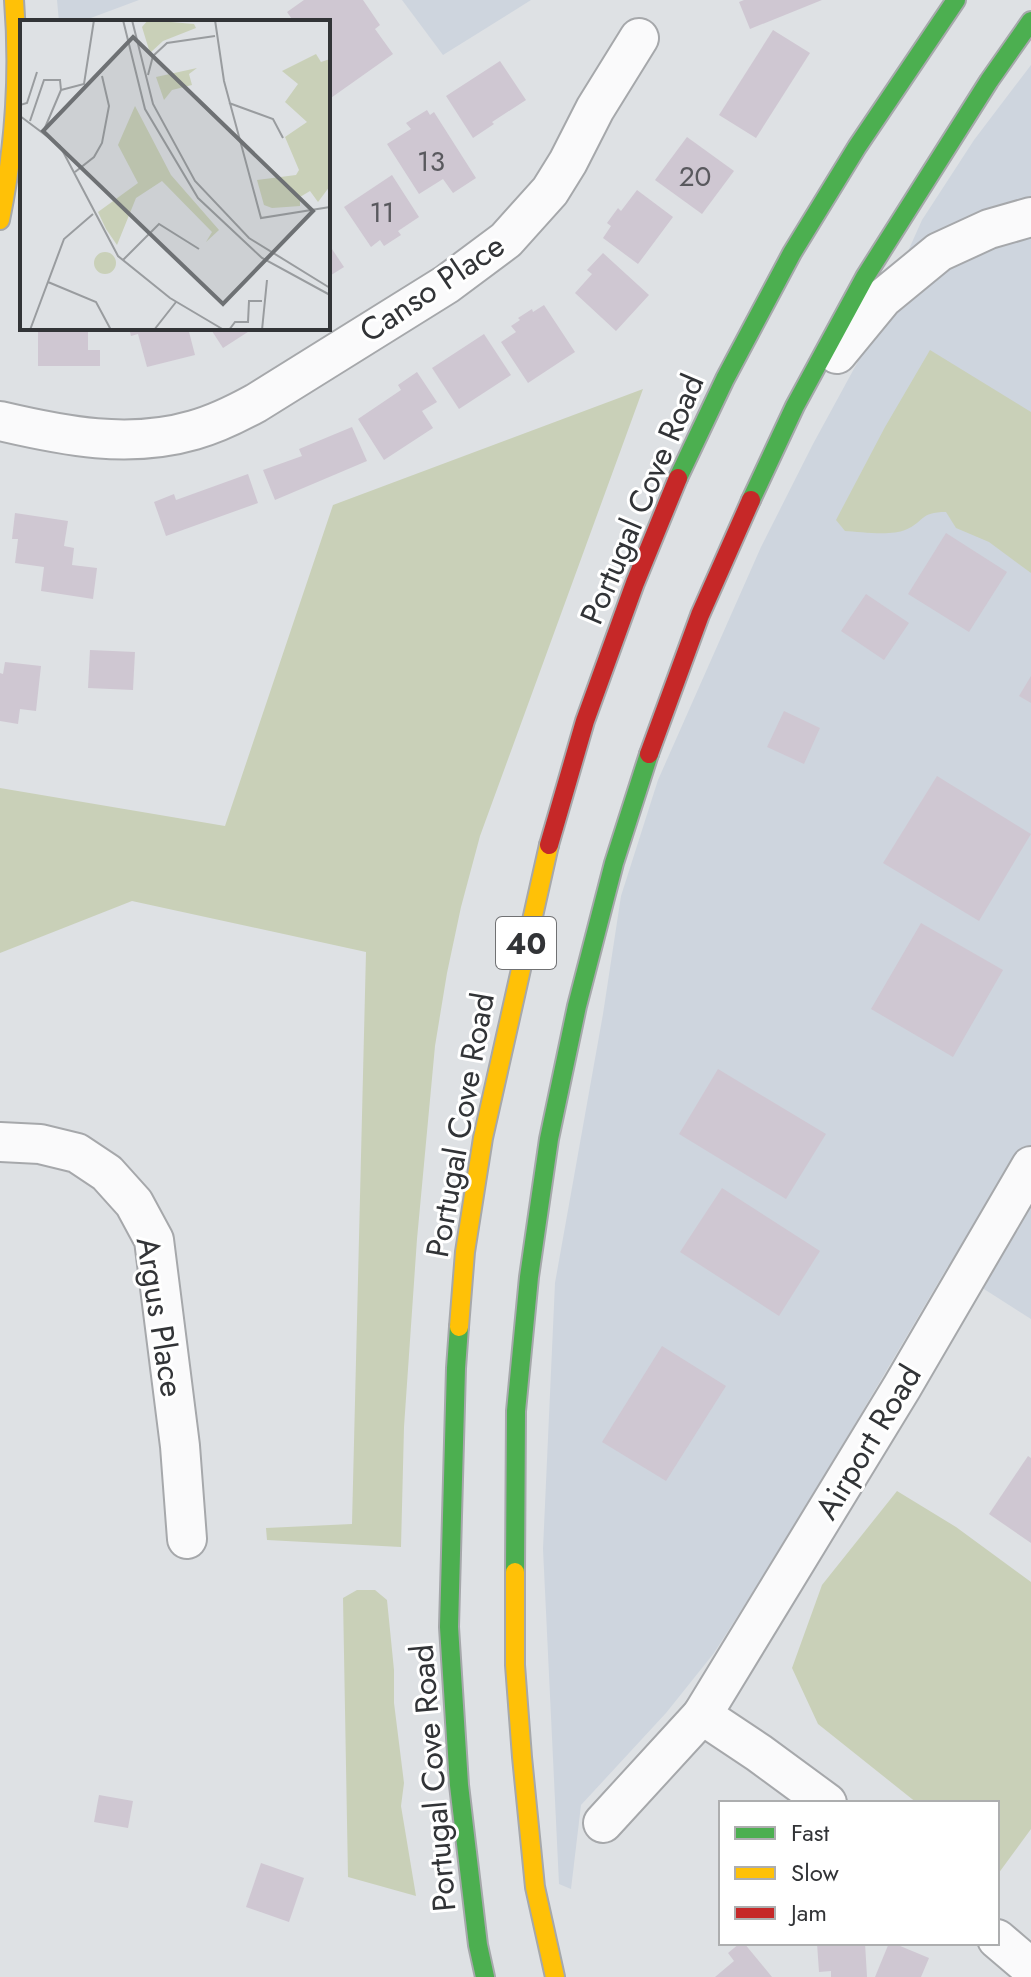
<svg xmlns="http://www.w3.org/2000/svg" width="1031" height="1977" font-family="Jost,sans-serif">
	<style>
		.built { fill: #ced5de }
		.green { fill: #c9d0b8 }
		.building { fill: #cfc7d2 }
		.lines { fill: none; stroke-linecap: round; stroke-linejoin: round }
		.street-casing { stroke: #a6a8ab; stroke-width: 42 }
		.fast-casing { stroke: #a6a8ab; stroke-width: 22 }
		.slow-casing { stroke: #a6a8ab; stroke-width: 22 }
		.jam-casing { stroke: #a6a8ab; stroke-width: 22 }
		.street { stroke: #fafafb; stroke-width: 38 }
		.fast { stroke: #4caf50; stroke-width: 18 }
		.slow { stroke: #ffc107; stroke-width: 18 }
		.jam { stroke: #c62828; stroke-width: 18 }
		.labels { text-anchor: middle; dominant-baseline: central; stroke-width: 6; stroke-linejoin: round; paint-order: stroke }
		.number-label { font-size: 28px; fill: #59595e }
		.shield { fill: #fff; stroke: #707173; stroke-width: 2 }
		.shield-label { font-size: 30px; font-weight: bold; fill: #323437 }
		.street-label { font-size: 32px; fill: #323437; stroke: #fff }
		.inset-road { fill: none; stroke: #999c9f; stroke-width: 2 }
		.view { fill: #6e7174; fill-opacity: 0.15; stroke: #6e7174; stroke-width: 4 }
		.inset-edge { fill: none; stroke: #323437; stroke-width: 4 }
	</style>
	<rect width="100%" height="100%" fill="#dee1e4"/>
	<g class="built">
		<path d="M57 0H139L80 22H59Z"/>
		<path d="M402 0H531L443 55Z"/>
		<path d="M1031 65V1319L948 1266 793 1529 714 1653 666 1713 581 1805 571 1889 559 1884 543 1549 555 1283 603 1014 621 896 658 780 761 547 813 444 862 354 922 220 974 140Z"/>
	</g>
	<g class="green">
		<path d="M930 350 1031 412V573L989 542 956 528 946 512C919 512 925 522 905 530 892 536 860 532 845 531L836 520 885 427Z"/>
		<path d="M643 389 480 836 461 907 447 973 435 1046 417 1239 404 1427 401 1547 267 1540 266 1528 352 1524 366 952 132 901 0 953V788L225 826 333 505Z"/>
		<path d="M897 1491 956 1527 1031 1582V1829L998 1874 997 1803H917L818 1724 792 1668 822 1585Z"/>
		<path d="M357 1590H375L387 1600 394 1670V1703L404 1783 401 1806 416 1896 348 1877 343 1598Z"/>
	</g>
	<g class="building">
		<path d="M304 0H363L380 25 375 29 393 54 328 100V22H294L287 12Z"/>
		<path d="M744 0H822L750 29 739 2Z"/>
		<path d="M773 30 810 53 756 138 719 115Z"/>
		<path d="M500 61 526 100 492 122 494 124 473 138 446 96Z"/>
		<path d="M427 110 430 115 434 112 476 178 453 193 443 179 419 194 387 144 411 129 406 123Z"/>
		<path d="M687 137 734 171 702 214 655 180Z"/>
		<path d="M392 175 419 217 398 231 401 235 384 246 380 240 371 247 344 207Z"/>
		<path d="M637 190 673 217 638 264 603 238 611 226 607 223 618 208 621 211Z"/>
		<path d="M328 243 344 267 328 277Z"/>
		<path d="M603 253 649 295 616 331 575 293 592 274 587 270Z"/>
		<path d="M544 305 575 352 528 383 501 342 516 332 511 326 520 320 518 318 532 309 533 312Z"/>
		<path d="M38 328H88V350H100V366H38Z"/>
		<path d="M129 328H188L195 355 147 367 138 334 131 336Z"/>
		<path d="M210 328H254L223 348Z"/>
		<path d="M484 334 511 375 459 409 432 368Z"/>
		<path d="M417 372 437 402 422 411 433 428 384 460 358 419 401 390 398 385Z"/>
		<path d="M352 427 367 461 275 500 263 470 302 456 299 449Z"/>
		<path d="M248 474 258 503 166 536 154 502 174 494 176 500Z"/>
		<path d="M15 513 68 521 64 546 74 548 72 565 97 568 93 599 41 591 44 567 15 563 18 539H12Z"/>
		<path d="M946 533 1007 572 969 632 908 594Z"/>
		<path d="M866 594 909 623 884 660 841 631Z"/>
		<path d="M90 650 135 652 133 690 88 688Z"/>
		<path d="M5 662 41 666 36 711 20 709 18 724 0 721V673L3 674Z"/>
		<path d="M1031 676V703L1019 696Z"/>
		<path d="M784 711 820 728 804 764 767 747Z"/>
		<path d="M937 776 1031 834 979 921 883 863Z"/>
		<path d="M921 923 1003 970 953 1057 871 1009Z"/>
		<path d="M718 1069 826 1134 786 1199 679 1134Z"/>
		<path d="M722 1188 820 1251 779 1316 680 1252Z"/>
		<path d="M662 1346 726 1386 666 1481 602 1442Z"/>
		<path d="M1028 1456 1031 1458V1543L989 1514Z"/>
		<path d="M99 1795 133 1801 128 1828 94 1822Z"/>
		<path d="M261 1863 304 1878 289 1922 246 1907Z"/>
		<path d="M740 1943H744L772 1977H715L734 1961 728 1953Z"/>
		<path d="M817 1943H865L867 1977H831V1971L819 1972Z"/>
		<path d="M889 1943H893L929 1958 921 1977H875Z"/>
	</g>
	<g class="lines">
		<g class="street-casing">
			<g id="street">
				<path d="M837 354 883 298 939 252 989 229 1031 217"/>
				<path d="M0 421C64 436 129 449 194 430 216 424 236 414 256 403L447 284 506 240 550 191 568 162 595 109 639 38"/>
				<path d="M0 1142 40 1144 77 1153 107 1173 134 1203 154 1240 180 1446 187 1539"/>
				<path d="M827 1803 759 1753 702 1715 902 1387 1031 1166"/>
				<path d="M603 1823 702 1715"/>
				<path d="M997 1939 1031 1968"/>
			</g>
		</g>
		<g class="fast-casing">
			<g id="fast">
				<path d="M678 478 725 379 792 253 857 147 956 0"/>
				<path d="M751 500 795 406 865 277 989 81 1031 21"/>
				<path d="M459 1327 456 1368 449 1627 459 1785 478 1945 485 1977"/>
				<path d="M515 1572 516 1411 529 1277 549 1139 577 1006 614 863 649 754"/>
			</g>
		</g>
		<g class="slow-casing">
			<g id="slow">
				<path d="M0 220C15 147 20 75 14 0"/>
				<path d="M459 1327 465 1252 483 1138 549 845"/>
				<path d="M515 1572V1665L522 1757 535 1887 555 1977"/>
			</g>
		</g>
		<g class="jam-casing">
			<g id="jam">
				<path d="M649 754 700 615 751 500"/>
				<path d="M549 845 585 721 635 583 678 478"/>
			</g>
		</g>
		<use href="#street" class="street"/>
		<use href="#fast" class="fast"/>
		<use href="#slow" class="slow"/>
		<use href="#jam" class="jam"/>
	</g>
	<g class="labels">
		<g class="number-label">
			<text x="431" y="161">13</text>
			<text x="695" y="176">20</text>
			<text x="382" y="212">11</text>
		</g>
		<rect class="shield" x="496" y="917" width="60" height="52" rx="6"/>
		<g class="shield-label">
			<text x="526" y="943">40</text>
		</g>
		<g class="street-label">
			<text transform="translate(432 288) rotate(-34)">Canso Place</text>
			<text transform="translate(642 499) rotate(-67)">Portugal Cove Road</text>
			<text transform="translate(460 1125) rotate(-80)">Portugal Cove Road</text>
			<text transform="translate(160 1317) rotate(81)">Argus Place</text>
			<text transform="translate(868 1442) rotate(-59)">Airport Road</text>
			<text transform="translate(433 1778) rotate(-95)">Portugal Cove Road</text>
		</g>
	</g>
	<g transform="translate(20 20)">
		<rect width="310" height="310" fill="#dee1e4"/>
		<path d="M128 0 174 4 176 8 143 21 130 33 122 7ZM296 34 301 42 310 39V166L298 182 290 171 280 177V186L252 188 244 185 237 160 276 155 279 150 265 117 287 102 265 82 278 64 262 51ZM177 48 169 54 172 65 152 70 144 80 136 57ZM115 86 151 155 199 210 186 222 192 212 142 161 116 178 97 225 86 209 78 192 118 163 98 125ZM74 243a11 11 0 1 1 22 0a11 11 0 1 1-22 0Z" fill="#c9d0b8"/>
		<path class="inset-road" d="M103 0 125 89 178 178 242 238 310 275M112 0 133 84 175 161 229 218 310 268M195 0 204 61 241 198 310 187M128 55 133 36 147 23 195 16M41 70 64 64 74 0M209 83 253 99 263 118M0 85 7 83 17 52M0 96 40 126 98 236 150 278 204 310M10 101 24 60H40L41 70 24 110M55 152 74 137 82 123 89 86 82 56M103 240 139 204 179 229M28 262 76 282 91 310M10 310 44 219 73 194M134 310 156 282M209 310 215 302H228L229 281H242M242 310 247 260"/>
		<path class="view" d="M113 17 293 191 203 284 23 111Z"/>
		<rect width="310" height="310" class="inset-edge"/>
	</g>
	<rect x="719" y="1801" width="280" height="144" fill="#ffffff" stroke="#adaeaf" stroke-width="2"/>
	<rect x="735" y="1827" width="40" height="12" fill="#4caf50" stroke="#adaeaf" stroke-width="2"/>
	<text x="791" y="1841" font-size="24" fill="#323437">Fast</text>
	<rect x="735" y="1867" width="40" height="12" fill="#ffc107" stroke="#adaeaf" stroke-width="2"/>
	<text x="791" y="1881" font-size="24" fill="#323437">Slow</text>
	<rect x="735" y="1907" width="40" height="12" fill="#c62828" stroke="#adaeaf" stroke-width="2"/>
	<text x="791" y="1921" font-size="24" fill="#323437">Jam</text>
</svg>
